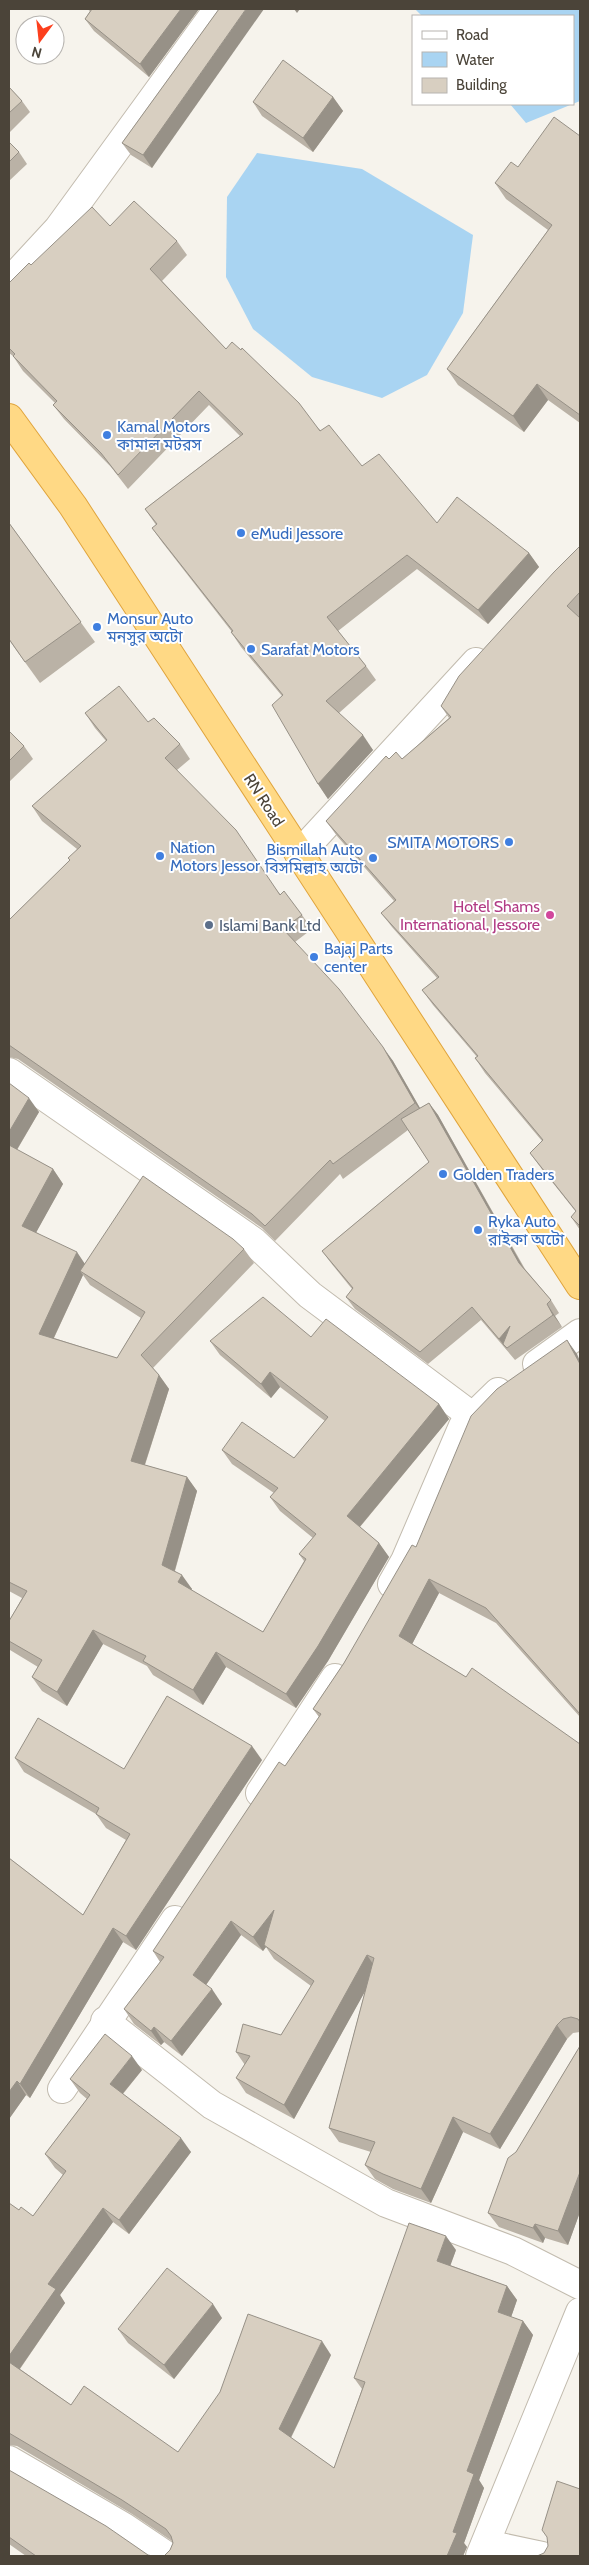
<svg xmlns="http://www.w3.org/2000/svg" width="589" height="2565" font-family="Cabin,'Noto Sans Bengali',sans-serif">
	<style>
		.water { fill: #a9d4f2 }
		.lines { fill: none; stroke-linecap: round; stroke-linejoin: round }
		.minor-casing { stroke: #c2bbae; stroke-width: 30 }
		.trunk-casing { stroke: #e0a43c; stroke-width: 30 }
		.minor { stroke: #fff; stroke-width: 28 }
		.trunk { stroke: #ffd985; stroke-width: 28 }
		.wall { fill: #bab2a6; fill-rule: evenodd }
		.shaded-wall { fill: #979187 }
		.building { fill: #d8cfc1; stroke: #979187 }
		.shop-dot { fill: #3f7fe0; stroke: #fff; stroke-width: 2 }
		.hotel-dot { fill: #d1479c; stroke: #fff; stroke-width: 2 }
		.service-dot { fill: #5c6f8a; stroke: #fff; stroke-width: 2 }
		.labels { text-anchor: middle; dominant-baseline: central; stroke-width: 4; stroke-linejoin: round; paint-order: stroke }
		.shop-label { font-size: 16px; fill: #366cbe; stroke: #fff; text-anchor: start }
		.street-label { font-size: 16px; fill: #4b4439; stroke: #fff }
		.hotel-label { font-size: 16px; fill: #b23c85; stroke: #fff; text-anchor: end }
		.service-label { font-size: 16px; fill: #4e5e75; stroke: #fff; text-anchor: start }
	</style>
	<rect width="100%" height="100%" fill="#f6f3ec"/>
	<g class="water">
		<path d="M415 9H580V101L526 123 510 104H573V16H422Z"/>
		<path d="M257 153 362 169 473 235 463 313 427 375 382 398 312 377 253 329 226 277 227 197Z"/>
	</g>
	<g class="lines">
		<g class="minor-casing">
			<g id="minor">
				<path d="M9 282 58 229 218 9"/>
				<path d="M299 854 476 662"/>
				<path d="M9 1072 253 1241 310 1295 472 1416"/>
				<path d="M537 1364 580 1333"/>
				<path d="M392 1584 405 1561 463 1426 498 1392"/>
				<path d="M260 1793 335 1678"/>
				<path d="M105 2021 212 2105 386 2203 513 2251 580 2285"/>
				<path d="M62 2089 175 1920"/>
				<path d="M9 2460 124 2527 167 2556"/>
				<path d="M486 2544 542 2556"/>
				<path d="M480 2556 580 2312"/>
			</g>
		</g>
		<g class="trunk-casing">
			<path id="trunk" d="M9 418 73 506 580 1285"/>
		</g>
		<use href="#minor" class="minor"/>
		<use href="#trunk" class="trunk"/>
	</g>
	<g class="wall">
		<path d="M87 9H199L149 77 94 31 85 19 90 11Z"/>
		<path d="M219 9 152 168 131 155 122 143Z"/>
		<path d="M9 87 22 101 30 112 9 133Z"/>
		<path d="M333 97 343 111 313 152 262 116 253 102Z"/>
		<path d="M580 136V423L548 400 524 432 458 385 447 369 548 230 506 199 495 183 518 167Z"/>
		<path d="M9 142 19 152 27 164 9 181Z"/>
		<path d="M110 226 177 241 187 255 162 281 226 349 362 466 437 523 529 553 539 567 488 624 417 569 338 631 366 666 376 680 339 713 373 750 328 799 318 784 282 696 241 647 231 632H232L162 542 152 528 156 525 145 509 240 436 209 405 128 489 111 467 64 419 53 405 55 403 23 371 13 356 9 353V283L31 265Z"/>
		<path d="M9 523 95 642 40 683 9 640Z"/>
		<path d="M580 546V1230L571 1217 576 1212 541 1168 530 1153 542 1141 485 1073 475 1058 477 1057 433 1005 422 990 437 978 392 927 381 913 394 901 337 836 326 821 389 759H402L449 718 441 706Z"/>
		<path d="M85 713 148 722 180 744 190 759 177 770 280 894 302 915 312 929 295 942 393 1061 420 1108 429 1103 438 1115 525 1269 551 1300 559 1313 555 1316 562 1327 515 1360 481 1320 428 1364 355 1309 346 1297 352 1289 331 1263 322 1251 429 1162 408 1130 343 1179 340 1174 275 1241 262 1228 18 1059 9 1057V920L70 860 77 849 42 821 32 806 106 741 95 728Z"/>
		<path d="M9 731 24 746 33 759 9 782Z"/>
		<path d="M9 1083 39 1112 17 1150 53 1169 63 1184 36 1232 85 1264 244 1249 254 1263 153 1368 159 1375 169 1389 145 1465 187 1477 197 1491 175 1571 192 1589 191 1590 263 1632 304 1561 299 1554 313 1538 280 1511 270 1497 274 1493 232 1464 222 1450 294 1458 325 1421 280 1387 271 1398 220 1355 210 1341 311 1337 439 1404 449 1419 360 1527 379 1543 389 1557 328 1661 296 1708 226 1667 203 1705 153 1675 147 1666 103 1644 67 1706 42 1691 32 1677 38 1667 10 1650 9 1648V1621L22 1598 9 1591ZM83 1275 90 1285 141 1318 117 1358 54 1338Z"/>
		<path d="M567 1340 580 1361V1717L496 1623 439 1593 412 1644 466 1677 580 1744V2032L573 2033 567 2039 500 2149 463 2132 431 2203 393 2189 375 2179 365 2165 371 2152 339 2142 329 2128 365 1991 294 2119 246 2093 236 2078 245 2065 236 2052 281 2035 311 1986 274 1959 266 1947 263 1951 241 1935 206 1985 222 2004 182 2056 164 2042 161 2045 134 2024 124 2009 160 1962 153 1951 285 1766 319 1717 313 1709 344 1663 416 1547Z"/>
		<path d="M15 1758 124 1769 262 1760 136 1950 123 1942 30 2098 26 2095 9 2119V1858L83 1915 126 1840 106 1828 96 1814 24 1772Z"/>
		<path d="M580 2046V2212L568 2245 545 2238 543 2243 499 2227 488 2213 516 2152Z"/>
		<path d="M142 2070 123 2094 191 2152 129 2234 113 2222 60 2295 65 2303 20 2369 71 2405 178 2452 331 2355 291 2438 334 2468 362 2389 354 2378 456 2250 450 2265 507 2286 517 2300 511 2317 523 2321 533 2335 479 2480 484 2488 464 2543 467 2547 463 2556H162H164L170 2550 173 2543 172 2541 132 2514 17 2446 9 2445V2203L19 2210 33 2216 63 2175 55 2168 45 2154 87 2099 80 2093 70 2079Z"/>
		<path d="M222 2318 174 2379 128 2343 118 2329Z"/>
		<path d="M9 2470 148 2555 153 2556H26L9 2544Z"/>
	</g>
	<g class="shaded-wall">
		<path d="M181 9H199L149 77 140 64Z"/>
		<path d="M246 9H264L152 168 143 155Z"/>
		<path d="M294 9H300L297 13Z"/>
		<path d="M333 97 343 111 313 152 303 138Z"/>
		<path d="M537 384 548 400 524 432 513 416Z"/>
		<path d="M529 553 539 567 488 624 478 610Z"/>
		<path d="M363 735 373 750 328 799 318 784Z"/>
		<path d="M383 1047 393 1061 425 1117 415 1103Z"/>
		<path d="M29 1098 39 1112 13 1156 9 1151V1132Z"/>
		<path d="M429 1103 438 1115 528 1276 519 1263Z"/>
		<path d="M53 1169 63 1184 32 1240 22 1226Z"/>
		<path d="M77 1252 87 1267 80 1271 83 1275 49 1348 39 1334Z"/>
		<path d="M547 1304 555 1316 562 1327 553 1315Z"/>
		<path d="M510 1326 503 1344 508 1351 499 1339Z"/>
		<path d="M567 1340 577 1354 580 1361V1364Z"/>
		<path d="M270 1372 280 1387 271 1398 261 1384Z"/>
		<path d="M159 1375 169 1389 141 1476 131 1461Z"/>
		<path d="M439 1404 449 1419 357 1530 347 1516Z"/>
		<path d="M187 1477 197 1491 172 1580 162 1565Z"/>
		<path d="M379 1543 389 1557 328 1661 296 1708 286 1694Z"/>
		<path d="M182 1575 192 1589 188 1597 178 1582Z"/>
		<path d="M429 1579 439 1593 409 1650 399 1636Z"/>
		<path d="M93 1630 103 1644 67 1706 57 1692Z"/>
		<path d="M216 1652 226 1667 203 1705 193 1690Z"/>
		<path d="M252 1746 262 1760 136 1950 126 1936Z"/>
		<path d="M274 1910 264 1945 266 1947 263 1951 253 1937Z"/>
		<path d="M231 1921 241 1935 203 1989 193 1975Z"/>
		<path d="M113 1928 123 1942 30 2098 20 2084Z"/>
		<path d="M367 1955 377 1970 294 2119 284 2105Z"/>
		<path d="M212 1989 222 2004 182 2056 171 2041Z"/>
		<path d="M557 2025 567 2039 500 2149 490 2134Z"/>
		<path d="M154 2027 164 2042 161 2045 151 2031Z"/>
		<path d="M132 2056 142 2070 119 2098 110 2084Z"/>
		<path d="M17 2081 26 2095 9 2119V2092Z"/>
		<path d="M453 2117 463 2132 431 2203 421 2189Z"/>
		<path d="M181 2138 191 2152 129 2234 119 2220Z"/>
		<path d="M580 2172V2212L568 2245 558 2231Z"/>
		<path d="M103 2208 113 2222 60 2295 65 2303 16 2374 9 2363V2356L48 2284Z"/>
		<path d="M535 2224 545 2238 543 2243 533 2228Z"/>
		<path d="M446 2236 456 2250 447 2275 437 2261Z"/>
		<path d="M507 2286 517 2300 508 2326 498 2312Z"/>
		<path d="M213 2304 222 2318 174 2379 164 2365Z"/>
		<path d="M523 2321 533 2335 479 2480 484 2488 464 2543 467 2547 463 2556H447L467 2471Z"/>
		<path d="M322 2341 331 2355 288 2443 279 2429Z"/>
	</g>
	<g class="building">
		<path d="M92 9H181L140 64 85 19Z"/>
		<path d="M219 9H246L143 155 122 143Z"/>
		<path d="M283 60 333 97 303 138 253 102Z"/>
		<path d="M9 87 22 101 9 113Z"/>
		<path d="M554 117 580 136V415L537 384 513 416 447 369 552 225 495 183 511 162 518 167Z"/>
		<path d="M9 142 19 152 9 162Z"/>
		<path d="M134 201 177 241 150 269 226 349 232 342 241 350 242 348 299 403 320 431 329 425 362 466 379 454 437 523 457 497 529 553 478 610 407 555 327 617 366 666 326 701 363 735 318 784 272 705 283 695 231 632 233 631 152 528 157 524 145 509 243 434 199 391 118 475 101 453 53 405 57 401 13 356 15 354 9 348V283L29 263 31 265 92 207 110 226Z"/>
		<path d="M9 523 81 622 25 662 9 639Z"/>
		<path d="M580 546V592L567 606 580 618V1226L571 1217 576 1211 530 1153 543 1140 475 1058 478 1056 422 990 439 977 381 913 396 900 326 821 386 756 389 759 396 752 402 759 451 717 441 706 459 676 554 572Z"/>
		<path d="M119 686 148 722 154 718 180 744 165 758 236 830 280 895 284 891 302 915 283 929 339 989 383 1047 415 1103 333 1164 330 1160 265 1226 252 1214 9 1045V920L70 860 68 858 81 846 32 806 107 740 85 713Z"/>
		<path d="M9 731 24 746 9 761Z"/>
		<path d="M9 1083 29 1098 9 1132Z"/>
		<path d="M429 1103 519 1263 551 1300 547 1304 553 1315 507 1348 503 1344 510 1326 499 1339 472 1307 420 1352 346 1297 353 1288 322 1251 429 1162 401 1119Z"/>
		<path d="M9 1145 53 1169 22 1226 77 1252 39 1334 117 1358 145 1312 80 1271 143 1176 233 1239 244 1249 141 1355 159 1375 131 1461 187 1477 162 1565 182 1575 178 1582 263 1632 306 1559 299 1554 316 1534 270 1497 278 1488 222 1450 242 1422 294 1458 328 1417 270 1372 261 1384 210 1341 263 1297 311 1337 326 1319 439 1404 347 1516 379 1543 318 1646 286 1694 216 1652 193 1690 143 1661 146 1656 93 1630 57 1692 32 1677 42 1660 9 1641V1621L27 1591 9 1582Z"/>
		<path d="M567 1340 580 1364V1714L486 1608 429 1579 399 1636 466 1677 472 1668 580 1744V2022L578 2019 571 2017 563 2019 557 2025 490 2134 453 2117 421 2189 383 2174 365 2165 375 2142 329 2128 374 1958 367 1955 284 2105 236 2078 250 2056 236 2052 243 2024 281 2035 314 1981 264 1945 274 1910 253 1937 231 1921 193 1975 212 1989 171 2041 154 2027 151 2031 124 2009 164 1957 153 1951 279 1762 285 1766 321 1714 313 1709 344 1663 412 1545 416 1547 471 1416 497 1389Z"/>
		<path d="M167 1696 252 1746 126 1936 113 1928 20 2084 17 2081 9 2092V1858L83 1915 130 1834 96 1814 99 1808 15 1758 38 1718 124 1769Z"/>
		<path d="M105 2034 132 2056 110 2084 181 2138 119 2220 103 2208 48 2284 56 2289 9 2356V2203L19 2210 21 2207 33 2216 66 2171 45 2154 90 2095 70 2079Z"/>
		<path d="M580 2046V2172L558 2231 535 2224 533 2228 488 2213 508 2158 516 2152Z"/>
		<path d="M409 2223 446 2236 437 2261 507 2286 498 2312 523 2321 467 2471 474 2474 453 2532 457 2533 447 2556H162H164L170 2550 173 2543 171 2536 166 2529 122 2500 9 2433V2362L71 2405 84 2386 178 2452 220 2392 248 2314 322 2341 279 2429 334 2468 365 2382 354 2378Z"/>
		<path d="M167 2268 213 2304 164 2365 118 2329Z"/>
		<path d="M9 2470 106 2526 148 2555 153 2556H36L9 2537Z"/>
		<path d="M557 2481 580 2489V2556H537L544 2553 548 2546 547 2537 542 2530Z"/>
	</g>
	<g class="shop-dot">
		<circle cx="107" cy="435" r="5"/>
		<circle cx="241" cy="533" r="5"/>
		<circle cx="97" cy="627" r="5"/>
		<circle cx="251" cy="649" r="5"/>
		<circle cx="509" cy="842" r="5"/>
		<circle cx="160" cy="856" r="5"/>
		<circle cx="373" cy="858" r="5"/>
		<circle cx="314" cy="957" r="5"/>
		<circle cx="443" cy="1174" r="5"/>
		<circle cx="478" cy="1230" r="5"/>
	</g>
	<circle class="hotel-dot" cx="550" cy="915" r="5"/>
	<circle class="service-dot" cx="209" cy="925" r="5"/>
	<g class="labels">
		<g class="shop-label">
			<text x="117" y="426">Kamal Motors<tspan x="117" dy="18">কামাল মটরস</tspan></text>
			<text x="251" y="533">eMudi Jessore</text>
			<text x="107" y="618">Monsur Auto<tspan x="107" dy="18">মনসুর অটো</tspan></text>
			<text x="261" y="649">Sarafat Motors</text>
			<text x="499" y="842" text-anchor="end">SMITA MOTORS</text>
			<text x="170" y="847">Nation<tspan x="170" dy="18">Motors Jessor</tspan></text>
			<text x="363" y="849" text-anchor="end">Bismillah Auto<tspan x="363" dy="18">বিসমিল্লাহ অটো</tspan></text>
			<text x="324" y="948">Bajaj Parts<tspan x="324" dy="18">center</tspan></text>
			<text x="453" y="1174">Golden Traders</text>
			<text x="488" y="1221">Ryka Auto<tspan x="488" dy="18">রাইকা অটো</tspan></text>
		</g>
		<g class="street-label">
			<text transform="translate(264 800) rotate(57)">RN Road</text>
		</g>
		<g class="hotel-label">
			<text x="540" y="906">Hotel Shams<tspan x="540" dy="18">International, Jessore</tspan></text>
		</g>
		<g class="service-label">
			<text x="219" y="925">Islami Bank Ltd</text>
		</g>
	</g>
	<rect width="589" height="2565" fill="none" stroke="#4b4439" stroke-width="20"/>
	<rect x="412" y="15" width="162" height="90" fill="#ffffff" stroke="#b7b4b0"/>
	<rect x="422" y="31" width="25" height="8" fill="#ffffff" stroke="#b7b4b0"/>
	<text x="456" y="40" font-size="15" fill="#4b4439">Road</text>
	<rect x="422" y="52" width="25" height="15" fill="#a9d4f2" stroke="#b7b4b0"/>
	<text x="456" y="65" font-size="15" fill="#4b4439">Water</text>
	<rect x="422" y="78" width="25" height="15" fill="#d8cfc1" stroke="#b7b4b0"/>
	<text x="456" y="90" font-size="15" fill="#4b4439">Building</text>
	<g transform="translate(40 40) rotate(195)"><circle r="24" fill="#ffffff" stroke="#b7b4b0"/>
	<path d="M0-4L9 19L0 12L-9 19Z" fill="#fc3f1d"/>
	<text y="-8" font-size="14" font-weight="bold" text-anchor="middle" fill="#4b4439">N</text>
	</g>
</svg>
